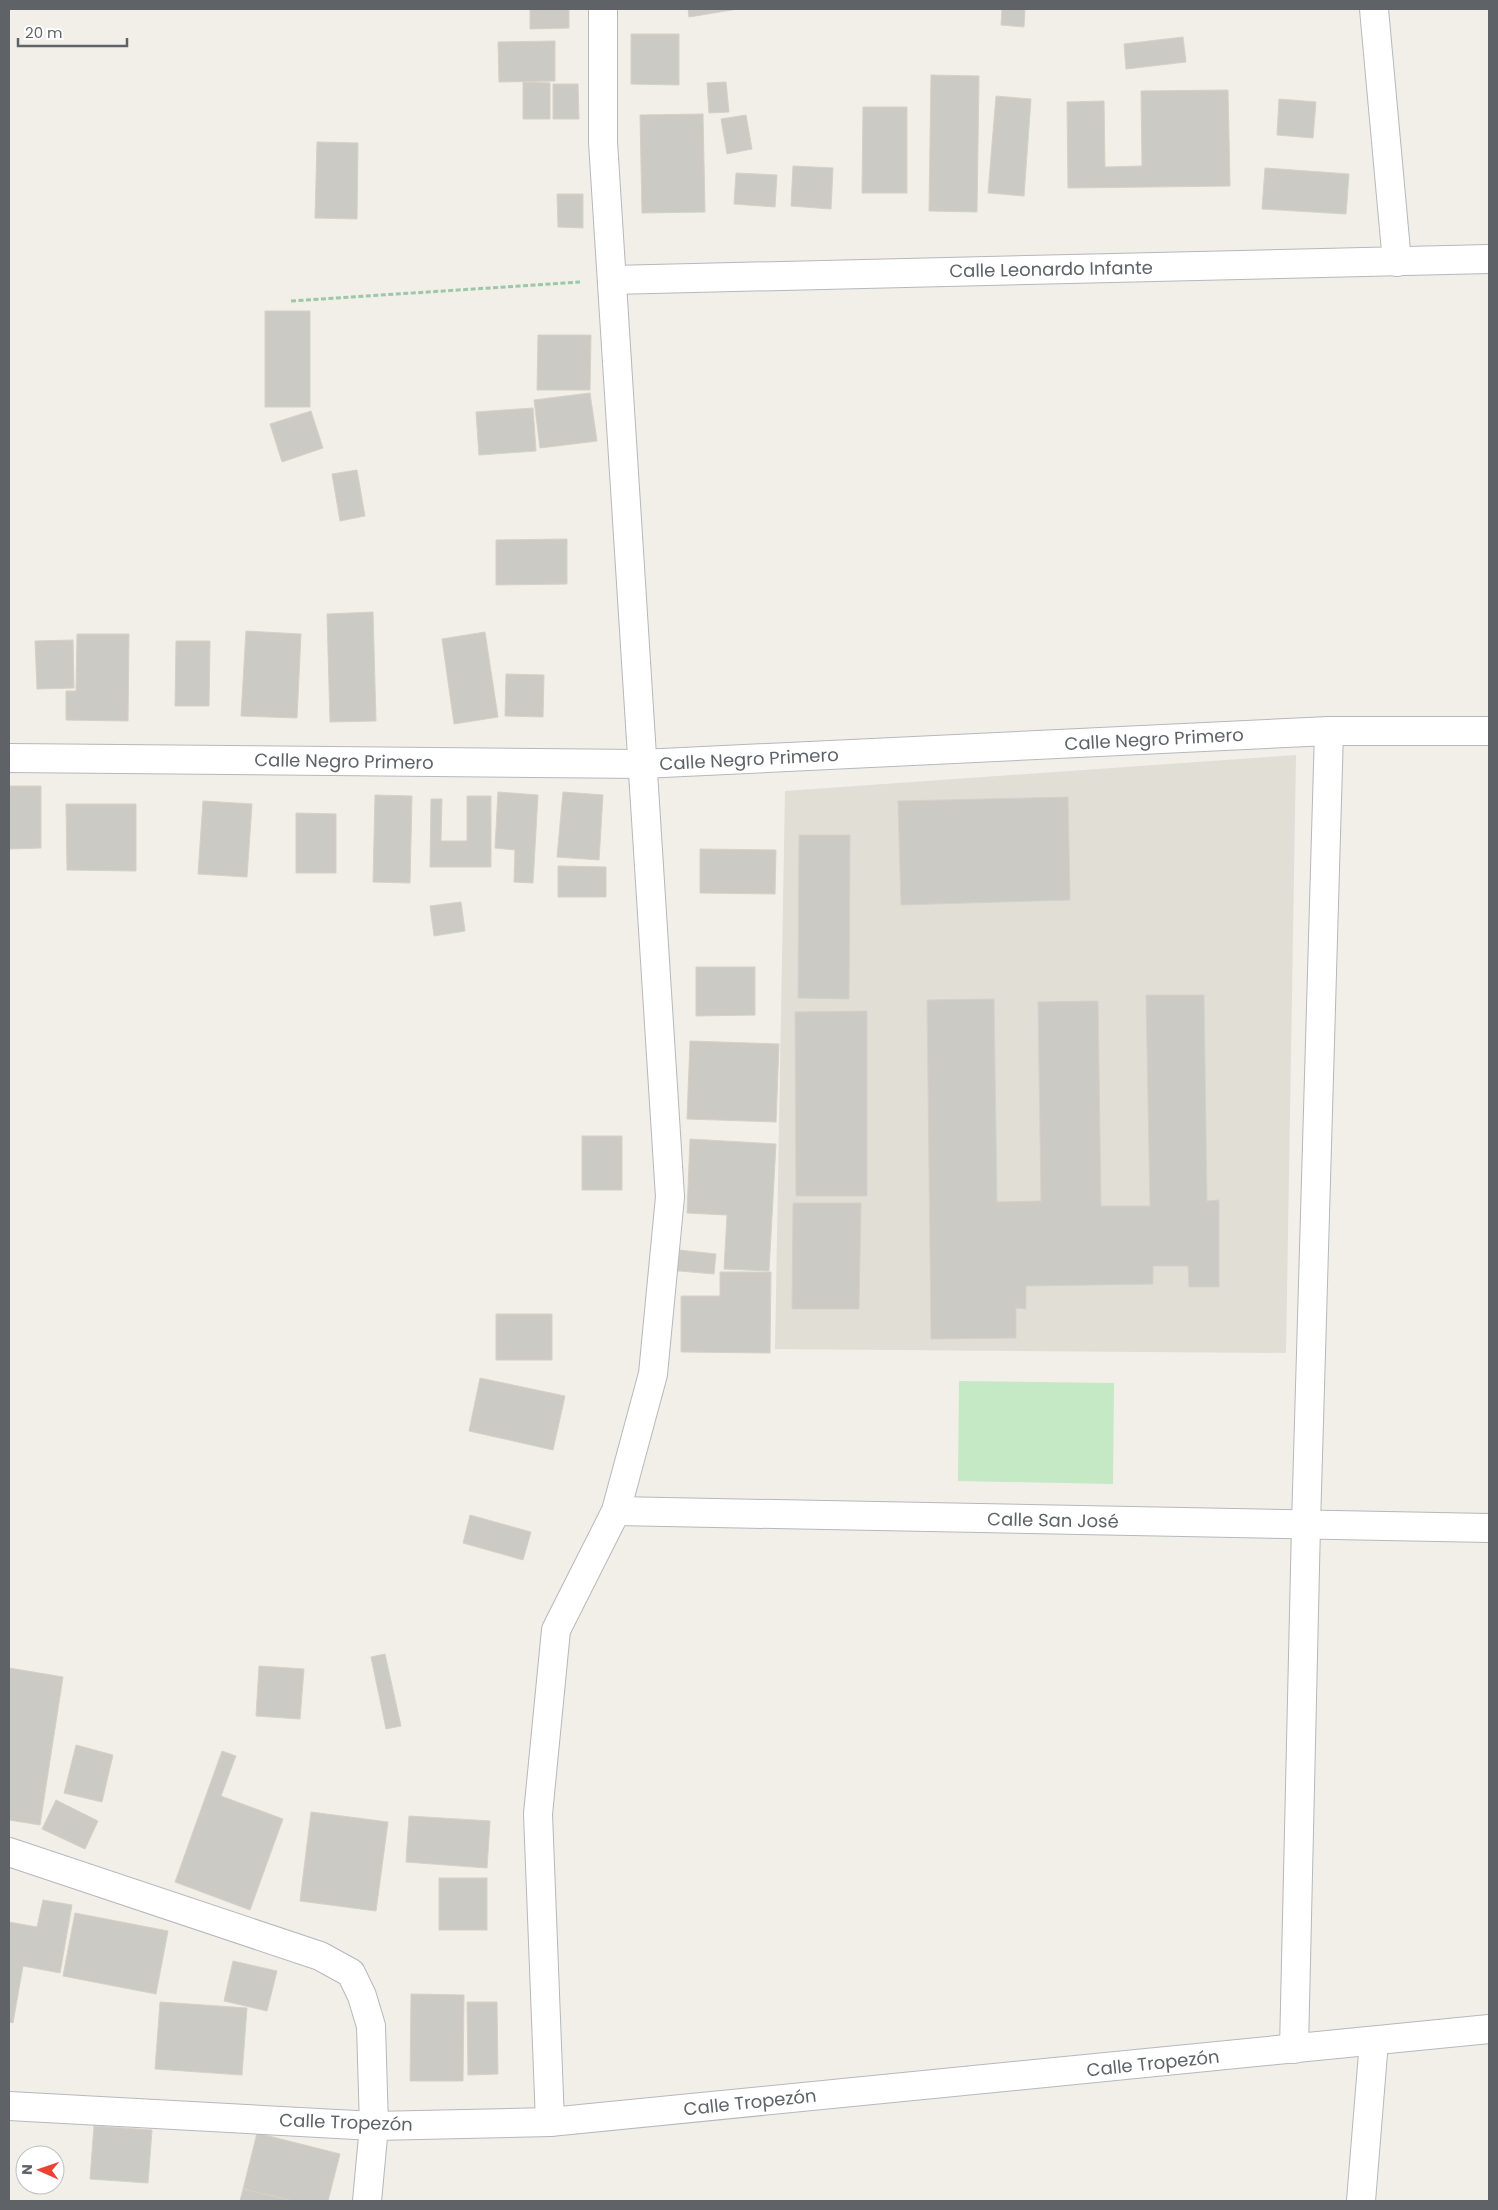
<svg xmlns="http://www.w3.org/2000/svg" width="1498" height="2210" font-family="Poppins,sans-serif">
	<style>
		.education { fill: #e1ded6 }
		.green { fill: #c5e8c5 }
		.building { fill: #cccac5; stroke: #d6d1c6 }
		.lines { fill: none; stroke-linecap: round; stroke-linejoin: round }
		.minor-casing { stroke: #b5b8bc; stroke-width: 30 }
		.path { stroke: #9cc7a9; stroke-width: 3; stroke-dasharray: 5 2.5; stroke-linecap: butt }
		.minor { stroke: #fff; stroke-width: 28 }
		.labels { text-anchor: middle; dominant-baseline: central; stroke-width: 4; stroke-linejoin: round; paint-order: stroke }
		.street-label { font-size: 18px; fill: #5f6368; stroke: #fff }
	</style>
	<rect width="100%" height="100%" fill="#f1efe8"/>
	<path class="education" d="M1296 755 1286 1353 775 1349 785 791Z"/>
	<path class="green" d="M959 1381 1114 1383 1113 1484 958 1481Z"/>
	<g class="building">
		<path d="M530 9H569V28L530 29Z"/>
		<path d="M688 9H738L689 17Z"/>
		<path d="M1002 9H1025L1024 27 1001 25Z"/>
		<path d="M631 34H679V85L631 84Z"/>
		<path d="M1183 37 1186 62 1126 69 1124 44Z"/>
		<path d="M555 41V81L499 82 498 42Z"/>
		<path d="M931 75 979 76 977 212 929 211Z"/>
		<path d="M523 82 550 83V119H523Z"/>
		<path d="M726 82 729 112 709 113 707 83Z"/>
		<path d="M553 84H578L579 119H553Z"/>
		<path d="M1228 90 1230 186 1068 188 1067 102 1104 101 1105 167 1142 166 1141 91Z"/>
		<path d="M996 96 1031 99 1024 196 988 193Z"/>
		<path d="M1279 99 1316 102 1313 138 1277 135Z"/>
		<path d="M863 107H907V193H862Z"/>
		<path d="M703 114 705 212 642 213 640 115Z"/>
		<path d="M746 115 752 149 727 154 721 119Z"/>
		<path d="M317 142 358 143 357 219 315 218Z"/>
		<path d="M793 166 833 168 831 209 791 206Z"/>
		<path d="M1265 168 1349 174 1346 214 1262 209Z"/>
		<path d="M736 173 777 175 775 207 734 204Z"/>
		<path d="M557 194H583V228L558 227Z"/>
		<rect x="265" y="311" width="45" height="96"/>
		<path d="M538 335H591L590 390H537Z"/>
		<path d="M590 393 597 441 540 448 534 400Z"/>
		<path d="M533 408 536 451 479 455 476 412Z"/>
		<path d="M311 411 323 448 282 462 270 424Z"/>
		<path d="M357 470 365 516 340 521 332 474Z"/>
		<path d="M567 539V584L496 585V540Z"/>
		<path d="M373 612 376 721 330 722 327 614Z"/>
		<path d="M246 631 301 634 297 718 241 716Z"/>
		<path d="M485 632 498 717 454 724 442 639Z"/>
		<path d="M77 634H129L128 721 66 720V691H76Z"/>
		<path d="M73 640 74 688 37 689 35 641Z"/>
		<path d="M176 641H210L209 706H175Z"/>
		<path d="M506 674 544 675 543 717 505 716Z"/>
		<path d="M9 786H41V848L9 849Z"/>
		<path d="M498 792 538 795 533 883 514 882 515 850 495 848Z"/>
		<path d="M563 792 603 795 599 860 557 857Z"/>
		<path d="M375 795 412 796 410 883 373 882Z"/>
		<path d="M467 796H491V867H430L431 799H442L441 841H467Z"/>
		<path d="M1068 797 1070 900 901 905 898 801Z"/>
		<path d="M203 801 252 804 247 877 198 874Z"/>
		<path d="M66 804H136V871L67 870Z"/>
		<path d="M296 813 336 814V873H296Z"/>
		<path d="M799 835H850L849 999 798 998Z"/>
		<path d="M700 849 776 850 775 894 700 893Z"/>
		<path d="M558 866 606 867V897H558Z"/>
		<path d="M461 902 465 931 434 936 430 906Z"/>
		<path d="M696 967H755V1015L696 1016Z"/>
		<path d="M1146 995H1204L1207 1201 1219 1200V1287H1189L1188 1266H1153V1284L1026 1286V1309L1016 1308V1338L931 1339 927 1000 994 999 997 1202 1041 1201 1038 1002 1098 1001 1101 1206H1150Z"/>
		<path d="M867 1011V1196H796L795 1012Z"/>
		<path d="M690 1041 779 1044 776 1122 687 1119Z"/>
		<rect x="582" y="1136" width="40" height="54"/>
		<path d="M690 1139 776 1144 769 1271 724 1269 727 1215 687 1213Z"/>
		<path d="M793 1203H861L859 1309H792Z"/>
		<path d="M670 1249 716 1254 714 1274 668 1270Z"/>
		<path d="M720 1272H771L770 1353 681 1352V1296H720Z"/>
		<rect x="496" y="1314" width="56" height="46"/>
		<path d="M480 1378 565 1396 553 1450 469 1431Z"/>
		<path d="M470 1515 531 1532 523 1560 463 1543Z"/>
		<path d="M385 1654 401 1726 386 1729 371 1657Z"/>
		<path d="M259 1666 304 1669 300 1719 256 1716Z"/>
		<path d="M9 1668 63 1677 40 1825 9 1820Z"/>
		<path d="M76 1745 113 1755 102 1802 64 1793Z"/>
		<path d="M222 1751 236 1756 221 1796 283 1819 250 1910 175 1882Z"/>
		<path d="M56 1800 98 1821 85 1849 42 1829Z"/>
		<path d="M311 1812 388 1822 376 1911 300 1901Z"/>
		<path d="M409 1816 490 1821 487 1868 406 1862Z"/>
		<rect x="439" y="1878" width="48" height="52"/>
		<path d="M43 1900 72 1905 60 1973 23 1966 13 2023 9 2022V1922L37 1927Z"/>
		<path d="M75 1913 168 1931 156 1994 63 1976Z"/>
		<path d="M233 1961 277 1971 267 2011 224 2001Z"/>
		<path d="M411 1994 464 1995 463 2081H410Z"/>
		<path d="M160 2002 247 2008 242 2075 155 2069Z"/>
		<path d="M467 2002H497L498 2074 468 2075Z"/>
		<path d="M94 2126 152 2130 148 2183 90 2179Z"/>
		<path d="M257 2133 340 2154 328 2201H293L243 2189Z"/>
		<path d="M243 2189 293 2201H240Z"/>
	</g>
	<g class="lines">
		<g class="minor-casing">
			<g id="minor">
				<path d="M1374 9 1397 262"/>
				<path d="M612 280 1489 259"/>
				<path d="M9 758 642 764 1329 731H1489"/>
				<path d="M616 1511 1489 1528"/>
				<path d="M9 1852 320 1956 351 1973 362 1996 371 2026 374 2126 367 2201"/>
				<path d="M1294 2049 1306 1525 1329 731"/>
				<path d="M9 2106 374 2126 550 2122 1489 2029"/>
				<path d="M550 2122 538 1814 556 1630 616 1511 653 1374 670 1197 603 142V9"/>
				<path d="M1361 2201 1374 2041"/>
			</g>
		</g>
		<path class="path" d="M291 301 580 282"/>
		<use href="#minor" class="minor"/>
	</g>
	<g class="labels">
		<g class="street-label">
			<text transform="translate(1051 269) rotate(-1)">Calle Leonardo Infante</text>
			<text transform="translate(1154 739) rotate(-3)">Calle Negro Primero</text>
			<text transform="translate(749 759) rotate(-3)">Calle Negro Primero</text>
			<text transform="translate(344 761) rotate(1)">Calle Negro Primero</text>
			<text transform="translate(1053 1520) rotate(1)">Calle San José</text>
			<text transform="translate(1153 2063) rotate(-6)">Calle Tropezón</text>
			<text transform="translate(750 2102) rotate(-6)">Calle Tropezón</text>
			<text transform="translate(346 2122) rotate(2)">Calle Tropezón</text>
		</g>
	</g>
	<rect width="1498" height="2210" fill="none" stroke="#5f6368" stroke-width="20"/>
	<g transform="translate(40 2170) rotate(272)"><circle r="24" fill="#ffffff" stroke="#bfc1c3"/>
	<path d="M0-4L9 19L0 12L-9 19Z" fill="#ea4335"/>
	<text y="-8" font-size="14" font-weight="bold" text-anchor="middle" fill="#5f6368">N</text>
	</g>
	<path d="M18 38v8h109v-8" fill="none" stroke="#5f6368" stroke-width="2.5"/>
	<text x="25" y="38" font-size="15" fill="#5f6368" stroke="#ffffff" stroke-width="4" paint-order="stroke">20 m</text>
</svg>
